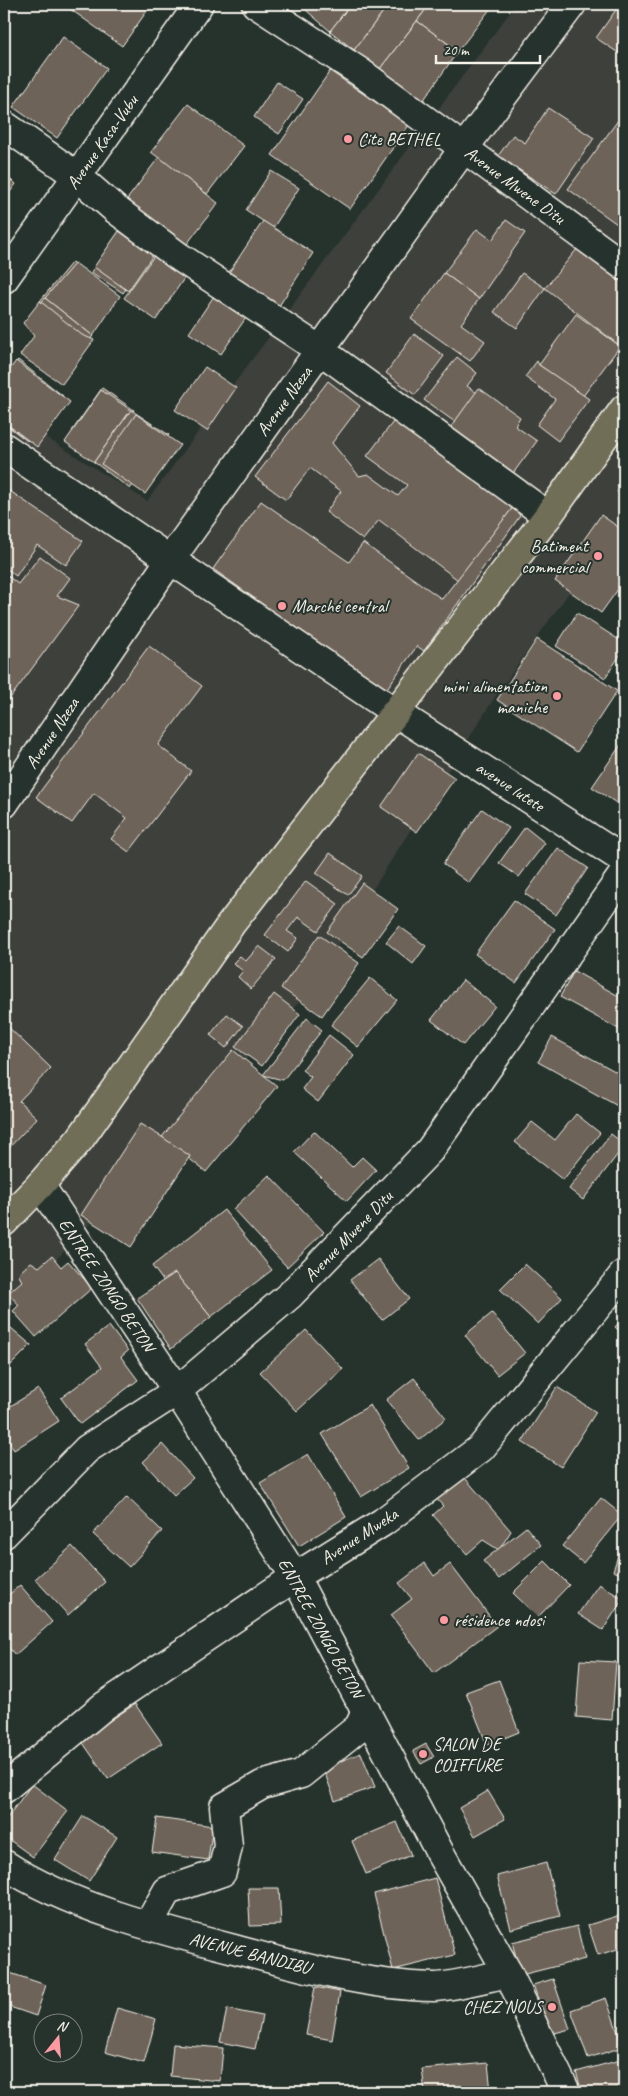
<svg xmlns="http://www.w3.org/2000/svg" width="628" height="2096" font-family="Caveat,sans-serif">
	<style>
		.built { fill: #3c413a }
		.building { fill: #6e6359; stroke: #f4f1e8 }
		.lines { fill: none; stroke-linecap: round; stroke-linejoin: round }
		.minor-casing { stroke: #f4f1e8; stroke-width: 31 }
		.trunk-casing { stroke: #f4f1e8; stroke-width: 31 }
		.minor { stroke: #26332d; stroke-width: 28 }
		.trunk { stroke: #716e59; stroke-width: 28 }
		.poi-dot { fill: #ff9aa2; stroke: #26332d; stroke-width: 2 }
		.labels { text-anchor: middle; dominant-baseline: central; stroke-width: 4; stroke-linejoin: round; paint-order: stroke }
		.poi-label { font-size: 18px; fill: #f4f1e8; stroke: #26332d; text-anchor: start }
		.street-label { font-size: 18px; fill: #f4f1e8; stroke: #26332d }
	</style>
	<rect width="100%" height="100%" fill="#26332d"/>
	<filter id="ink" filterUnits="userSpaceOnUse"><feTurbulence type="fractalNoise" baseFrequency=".02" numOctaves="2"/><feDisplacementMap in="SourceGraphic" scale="10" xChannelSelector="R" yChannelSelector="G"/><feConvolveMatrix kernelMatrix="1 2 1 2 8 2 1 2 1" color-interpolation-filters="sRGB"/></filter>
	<g filter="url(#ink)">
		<path class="built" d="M516 4H624V515L495 697 305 996 4 1315V411L147 501Z"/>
		<g class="building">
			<path d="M63 4H152L122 46Z"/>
			<path d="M299 4H351L330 31Z"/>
			<path d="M351 4H389L354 50 330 31Z"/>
			<path d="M389 4H430L379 70 354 50Z"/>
			<path d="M430 4H494L458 51 417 21Z"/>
			<path d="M620 4 624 5 623 56 596 38Z"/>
			<path d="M417 21 458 51 423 101 379 70Z"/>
			<path d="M63 37 107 68 57 138 13 107Z"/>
			<path d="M330 71 409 125 350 209 272 155Z"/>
			<path d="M277 82 303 99 279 134 254 117Z"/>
			<path d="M188 104 244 146 207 194 151 152Z"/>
			<path d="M548 108 594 138 556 194 498 156 513 135 525 143Z"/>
			<path d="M624 112V229L568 189Z"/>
			<path d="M159 157 218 203 184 248 125 202Z"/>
			<path d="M271 171 299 188 273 228 246 210Z"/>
			<path d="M4 175 16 184 4 200Z"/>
			<path d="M506 220 525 233 479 299 444 273 477 229 492 240Z"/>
			<path d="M263 221 313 253 279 306 228 274Z"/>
			<path d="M121 229 153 251 123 293 91 272Z"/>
			<path d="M119 231 153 255 128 291 94 267Z"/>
			<path d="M582 243 624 276V341L620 346 545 288Z"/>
			<path d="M154 256 185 277 156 320 124 298Z"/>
			<path d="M72 262 114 296 82 335 40 301Z"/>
			<path d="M75 263 120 296 93 336 45 298Z"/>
			<path d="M444 273 479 299 461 324 485 341 470 361 411 319Z"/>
			<path d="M522 273 545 288 517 328 494 312Z"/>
			<path d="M218 290 250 312 221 354 189 333Z"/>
			<path d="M45 298 93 336 59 378 28 353 42 335 26 322Z"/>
			<path d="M40 301 82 335 94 340 62 384 20 355 34 336 23 323Z"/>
			<path d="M576 314 620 346 583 396 539 365Z"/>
			<path d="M414 334 444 356 415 395 386 373Z"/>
			<path d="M457 357 477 373 467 386 477 393 455 422 424 400Z"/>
			<path d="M18 360 63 396 27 441 4 423V378Z"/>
			<path d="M16 361 70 402 37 447 4 422V377Z"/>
			<path d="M537 361 539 365 589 399 558 441 537 425 555 399 525 377Z"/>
			<path d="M205 367 236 388 207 431 175 410Z"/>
			<path d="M328 381 360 406 332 443 359 476 368 474 398 496 407 485 367 456 396 418 514 506 458 580 379 520 363 540 326 512 341 491 310 468 286 500 255 477Z"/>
			<path d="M102 388 134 410 104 453 72 431Z"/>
			<path d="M479 388 520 417 515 426 537 441 511 476 448 431Z"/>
			<path d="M101 390 131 410 94 462 65 442Z"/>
			<path d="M131 410 169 435 130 489 94 462Z"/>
			<path d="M136 414 180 445 145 494 101 464Z"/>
			<path d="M624 482V497L617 492Z"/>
			<path d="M4 487 83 541 66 565 37 545 16 576 4 567Z"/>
			<path d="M261 501 349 562 363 543 442 599 514 506 520 516 424 651 417 646 385 691 213 569Z"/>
			<path d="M601 515 624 531V581L601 613 555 581Z"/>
			<path d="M40 556 70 578 57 596 79 605 5 705 4 573 18 584Z"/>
			<path d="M577 613 624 643V649L605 678 556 646Z"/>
			<path d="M537 639 617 691 577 752 497 700Z"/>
			<path d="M149 646 202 686 158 745 191 771 129 852 111 839 127 818 94 793 72 823 36 797Z"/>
			<path d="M624 740V808L592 787Z"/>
			<path d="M418 753 455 778 417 832 381 807Z"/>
			<path d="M482 809 509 828 469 883 443 864Z"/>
			<path d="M525 827 545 843 519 877 499 863Z"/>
			<path d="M558 848 588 868 556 915 525 894Z"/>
			<path d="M330 853 362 876 348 895 316 873Z"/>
			<path d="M306 881 338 904 318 931 298 917 287 931 298 938 288 952 265 935Z"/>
			<path d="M362 883 398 909 363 957 327 932Z"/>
			<path d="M514 900 555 929 516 983 475 954Z"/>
			<path d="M399 926 426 946 413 964 386 942Z"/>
			<path d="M319 935 359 963 322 1016 281 988Z"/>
			<path d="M259 946 276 959 251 989 238 977 243 971 233 963 240 956 246 961Z"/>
			<path d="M574 971 624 999V1032L560 997Z"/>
			<path d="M370 978 397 1000 358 1047 331 1025Z"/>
			<path d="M463 980 495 1006 463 1045 431 1020Z"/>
			<path d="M274 994 300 1014 262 1066 235 1047Z"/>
			<path d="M227 1014 243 1026 226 1048 210 1035Z"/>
			<path d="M307 1018 322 1030 283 1080 263 1075Z"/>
			<path d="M4 1023 51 1068 19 1101 37 1118 4 1153Z"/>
			<path d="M329 1035 354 1055 318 1102 302 1089 311 1077 302 1070Z"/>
			<path d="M552 1037 624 1076 623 1109 538 1062Z"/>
			<path d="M233 1050 277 1086 206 1172 162 1137Z"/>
			<path d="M576 1114 600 1133 563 1180 515 1142 532 1122 555 1140Z"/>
			<path d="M140 1124 162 1137 190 1156 131 1247 81 1215Z"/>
			<path d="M314 1131 352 1167 362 1157 376 1170 347 1201 294 1152Z"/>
			<path d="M611 1134 624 1144V1146L583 1200 569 1189Z"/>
			<path d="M269 1175 324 1232 287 1267 233 1209Z"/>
			<path d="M224 1210 272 1270 211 1317 175 1273 164 1282 152 1266Z"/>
			<path d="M52 1256 61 1267 68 1261 92 1288 36 1337 13 1311 19 1305 8 1293 22 1281 18 1274 31 1262 39 1267Z"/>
			<path d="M378 1259 409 1299 382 1320 350 1280Z"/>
			<path d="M525 1264 562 1298 538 1324 500 1289Z"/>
			<path d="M175 1273 211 1317 171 1349 137 1298Z"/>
			<path d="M492 1313 525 1353 497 1375 465 1335Z"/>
			<path d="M624 1317V1335L615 1327Z"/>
			<path d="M4 1322 31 1345 4 1372Z"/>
			<path d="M109 1326 128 1351 121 1357 138 1380 80 1424 61 1398 102 1367 85 1344Z"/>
			<path d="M306 1330 343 1369 297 1411 260 1372Z"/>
			<path d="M414 1378 446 1418 419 1440 386 1400Z"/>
			<path d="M557 1387 596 1412 561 1467 522 1442Z"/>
			<path d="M38 1389 59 1421 14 1450 4 1434V1410Z"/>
			<path d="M370 1405 409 1468 361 1497 322 1434Z"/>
			<path d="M162 1444 193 1478 174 1495 143 1462Z"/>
			<path d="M308 1454 346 1517 299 1546 260 1483Z"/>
			<path d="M459 1471 511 1531 499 1550 483 1540 467 1554 433 1515 443 1506 432 1494Z"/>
			<path d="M127 1497 162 1531 129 1567 93 1534Z"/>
			<path d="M601 1498 622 1515 583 1563 562 1546Z"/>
			<path d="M526 1527 541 1545 499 1579 483 1561Z"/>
			<path d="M622 1543 624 1544V1575L613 1571Z"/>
			<path d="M72 1546 105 1582 68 1615 35 1579Z"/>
			<path d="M545 1561 569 1585 538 1617 513 1593Z"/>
			<path d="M425 1563 434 1576 450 1564 497 1626 434 1673 391 1615 412 1599 399 1583Z"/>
			<path d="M599 1584 623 1599 603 1630 578 1614Z"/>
			<path d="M20 1585 52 1622 15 1655 4 1642V1599Z"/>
			<path d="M580 1660 616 1662 612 1720 576 1717Z"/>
			<path d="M499 1680 519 1732 487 1745 466 1692Z"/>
			<path d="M135 1704 162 1743 108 1779 81 1740Z"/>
			<path d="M426 1744 434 1757 421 1764 413 1751Z"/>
			<path d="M361 1753 375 1787 335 1801 323 1768Z"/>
			<path d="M32 1784 68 1811 33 1857 4 1836V1822Z"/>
			<path d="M488 1791 505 1819 475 1836 459 1808Z"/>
			<path d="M83 1816 117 1837 89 1881 55 1860Z"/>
			<path d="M157 1818 213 1826 208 1860 152 1852Z"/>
			<path d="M397 1822 411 1855 366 1874 352 1841Z"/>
			<path d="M546 1863 560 1916 511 1929 497 1876Z"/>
			<path d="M435 1878 455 1955 393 1970 374 1894Z"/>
			<path d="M248 1888H279L281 1925 250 1926Z"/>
			<path d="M624 1914V1947L598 1955 588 1925Z"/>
			<path d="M577 1926 585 1959 521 1975 512 1942Z"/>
			<path d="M4 1971 46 1985 36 2016 4 2005Z"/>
			<path d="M553 1979 570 2029 551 2034 533 1985Z"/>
			<path d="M315 1987 340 1992 332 2040 306 2035Z"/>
			<path d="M606 1998 623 2047 588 2058 571 2010Z"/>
			<path d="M117 2008 156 2019 144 2063 105 2052Z"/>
			<path d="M227 2009 262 2016 255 2049 220 2042Z"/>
			<path d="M173 2044 223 2048 220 2081 170 2076Z"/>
			<path d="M624 2059V2092H582L576 2072Z"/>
			<path d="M488 2063 491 2092H425L422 2069Z"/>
		</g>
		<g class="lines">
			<g class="minor-casing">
				<g id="minor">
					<path d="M256 4 360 72 624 266"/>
					<path d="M4 125 77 176 115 209 178 256 320 350 548 516"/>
					<path d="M4 279 199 4"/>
					<path d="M4 447 395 712 624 860"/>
					<path d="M4 804 170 560 464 148 572 4"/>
					<path d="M40 1185 177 1391 295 1577 440 1853 508 1973 566 2092"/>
					<path d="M4 1534 87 1449 177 1391 290 1295 430 1150 624 873"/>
					<path d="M4 1789 104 1706 295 1577 383 1522 481 1448 624 1274"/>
					<path d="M4 1864C67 1906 160 1930 234 1949 296 1966 369 1986 434 1987 453 1987 488 1977 508 1973"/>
					<path d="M148 1925 167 1891 222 1872 228 1846 224 1807 262 1785 301 1774 359 1727 366 1711"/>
				</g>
			</g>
			<g class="trunk-casing">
				<path id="trunk" d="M4 1222 40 1185 80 1139 231 924 548 516 624 409"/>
			</g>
			<use href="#minor" class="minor"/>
			<use href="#trunk" class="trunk"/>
		</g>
	</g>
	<g class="poi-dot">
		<circle cx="348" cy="139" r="5"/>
		<circle cx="598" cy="556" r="5"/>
		<circle cx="282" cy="606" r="5"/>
		<circle cx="557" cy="696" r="5"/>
		<circle cx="444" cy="1620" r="5"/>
		<circle cx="423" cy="1754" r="5"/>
		<circle cx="552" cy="2007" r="5"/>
	</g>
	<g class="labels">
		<g class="poi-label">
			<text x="358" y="139">Cite BETHEL</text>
			<text x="588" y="546" text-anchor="end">Batiment<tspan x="588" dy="21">commercial</tspan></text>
			<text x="292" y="606">Marché central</text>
			<text x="547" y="686" text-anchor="end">mini alimentation<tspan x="547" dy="21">maniche</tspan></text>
			<text x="454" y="1620">résidence ndosi</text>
			<text x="433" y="1744">SALON DE<tspan x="433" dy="21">COIFFURE</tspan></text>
			<text x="542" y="2007" text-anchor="end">CHEZ NOUS</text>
		</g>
		<g class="street-label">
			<text transform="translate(102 142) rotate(-55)">Avenue Kasa-Vubu</text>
			<text transform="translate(515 185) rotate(36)">Avenue Mwene Ditu</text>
			<text transform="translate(284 401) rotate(-54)">Avenue Nzeza</text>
			<text transform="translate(52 733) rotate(-56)">Avenue Nzeza</text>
			<text transform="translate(510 786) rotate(33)">avenue lutete</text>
			<text transform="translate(348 1236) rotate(-46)">Avenue Mwene Ditu</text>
			<text transform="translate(107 1285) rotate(56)">ENTREE ZONGO BETON</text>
			<text transform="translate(359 1536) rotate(-33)">Avenue Mweka</text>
			<text transform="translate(321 1628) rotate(61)">ENTREE ZONGO BETON</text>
			<text transform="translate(250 1953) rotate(14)">AVENUE BANDIBU</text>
		</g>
	</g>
	<rect width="628" height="2096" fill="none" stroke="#26332d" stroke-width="20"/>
	<rect x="10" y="10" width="608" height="2076" fill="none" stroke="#f4f1e8" stroke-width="2" filter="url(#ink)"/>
	<g transform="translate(58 2038) rotate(17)"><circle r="24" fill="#26332d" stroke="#787f78"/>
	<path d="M0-4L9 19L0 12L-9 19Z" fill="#ff9aa2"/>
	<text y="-8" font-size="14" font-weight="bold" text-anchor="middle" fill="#f4f1e8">N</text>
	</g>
	<path d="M436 55v8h104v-8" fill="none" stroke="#f4f1e8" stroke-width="2.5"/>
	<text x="443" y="55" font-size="15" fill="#f4f1e8" stroke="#26332d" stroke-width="4" paint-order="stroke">20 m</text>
</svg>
